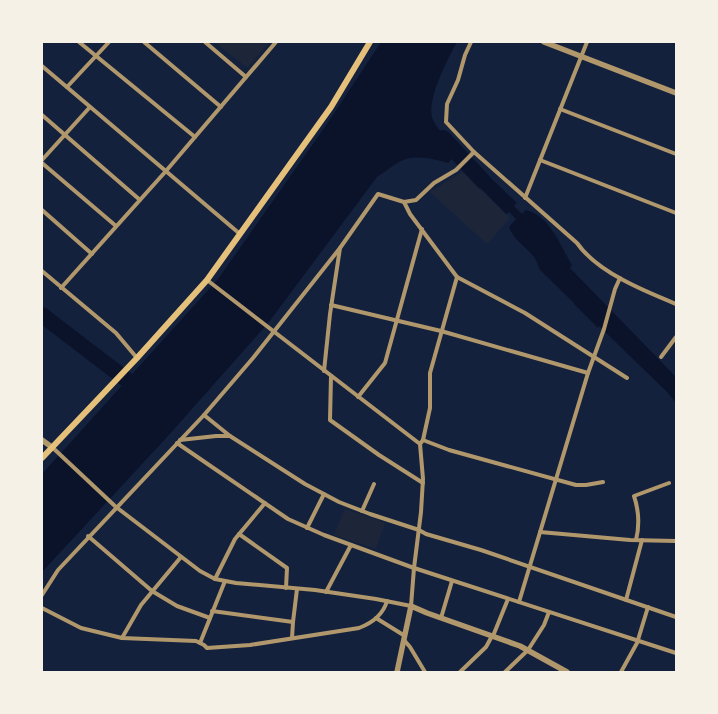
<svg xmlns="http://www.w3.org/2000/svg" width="718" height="714" font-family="'IBM Plex Sans',sans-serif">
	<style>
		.green { fill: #1d2539 }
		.water { fill: #0b132b }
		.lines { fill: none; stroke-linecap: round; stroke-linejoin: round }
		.river { stroke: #0b132b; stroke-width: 16 }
		.minor { stroke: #b1986c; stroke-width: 4 }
		.tertiary { stroke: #b1986c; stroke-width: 5.5 }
		.secondary { stroke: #e5c07b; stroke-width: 6 }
	</style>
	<rect width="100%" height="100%" fill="#14213d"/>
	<g class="green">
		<path d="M215 42H270L247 68Z"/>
		<path d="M462 172 510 218 487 244 430 192Z"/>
		<path d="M345 509 385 523 376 549 334 535Z"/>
	</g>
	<g class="water">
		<path d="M381 42H457C448 58 425 102 433 120 439 132 450 141 459 151L448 163C435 159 414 154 401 161 393 165 385 172 377 177L269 322 168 436 42 572V474L218 279 329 121Z"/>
		<path d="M472 160 517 203 514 206 522 214 526 210C550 216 560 245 572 265L570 268 676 377V403L667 392 599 326 598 328 574 304V303L539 269C536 250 515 245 509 227L516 219 509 212 506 214 463 170Z"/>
	</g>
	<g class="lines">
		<g class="river">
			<path d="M443 138 483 181"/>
			<path d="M42 315 144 393"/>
		</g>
		<g class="minor">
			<path d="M79 42 195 137"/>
			<path d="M144 42 221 107"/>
			<path d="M205 42 246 77"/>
			<path d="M471 42 465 55 458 80 447 104 446 122 474 152 577 243C597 272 644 291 676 304"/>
			<path d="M42 66 240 234"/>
			<path d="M67 87 109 42"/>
			<path d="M560 109 676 154"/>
			<path d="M42 115 140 200"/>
			<path d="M42 160 90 107"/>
			<path d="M540 160 676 213"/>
			<path d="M42 163 116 226"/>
			<path d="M525 198 587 42"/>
			<path d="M404 202 410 214 457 277 430 373V408L423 440 420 444"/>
			<path d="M42 210 92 254"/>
			<path d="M42 271 116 333 137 358"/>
			<path d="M457 277 525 313 627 378"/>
			<path d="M61 288 166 171 276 42"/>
			<path d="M331 305 441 331 588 373"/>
			<path d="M661 357 676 337"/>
			<path d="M324 371 330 314 340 248"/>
			<path d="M331 376 330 420 379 455 423 483"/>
			<path d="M358 397 385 363 422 229"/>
			<path d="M204 415 230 436"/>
			<path d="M180 440 216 436H230L305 484 339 502 370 514 419 530 426 534 481 550 676 617"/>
			<path d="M423 440 449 450 576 485H586L603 482"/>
			<path d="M177 443 288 519 324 535 414 568 676 653"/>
			<path d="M53 448 116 507 200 571 215 579 236 583 315 590 376 599 411 606 414 568 421 512 423 479 420 444 207 280"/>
			<path d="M362 511 374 484"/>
			<path d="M307 528 324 494"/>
			<path d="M540 532 630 540 676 541"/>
			<path d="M239 534 287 568 286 588"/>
			<path d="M88 536 152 591 177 606 210 618"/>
			<path d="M636 540C640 524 639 511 634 496L669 483"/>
			<path d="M215 579 235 539 265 503"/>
			<path d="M326 592 351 545"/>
			<path d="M42 595 58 570 204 415 253 358 340 248 378 194 404 202 416 200 434 183 456 170 474 152"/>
			<path d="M626 600 642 540"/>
			<path d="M519 602 588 373 604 329 615 289 620 278"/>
			<path d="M42 608 81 628 122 638 196 641 204 645 207 648 250 645 359 628C372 623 383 615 387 601"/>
			<path d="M212 611 293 622"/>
			<path d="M376 618 405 636"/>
			<path d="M441 618 452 581"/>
			<path d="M493 636 508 599"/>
			<path d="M122 638 141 605 181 557"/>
			<path d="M292 638 293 622 297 589"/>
			<path d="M404 640 410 647 425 672"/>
			<path d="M200 643 225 581"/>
			<path d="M460 672 486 647 492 636"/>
			<path d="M505 672 528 650 544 625 549 612"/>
			<path d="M621 672 637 643 648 607"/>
		</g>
		<g class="tertiary">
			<path d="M544 42 676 93"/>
			<path d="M42 440 53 448"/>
			<path d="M397 672 411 606 427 613 520 646 567 672"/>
		</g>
		<path class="secondary" d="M42 458 137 358 207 280 331 107 370 42"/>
	</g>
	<rect width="718" height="714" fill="none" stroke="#f6f1e7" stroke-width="86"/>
</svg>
